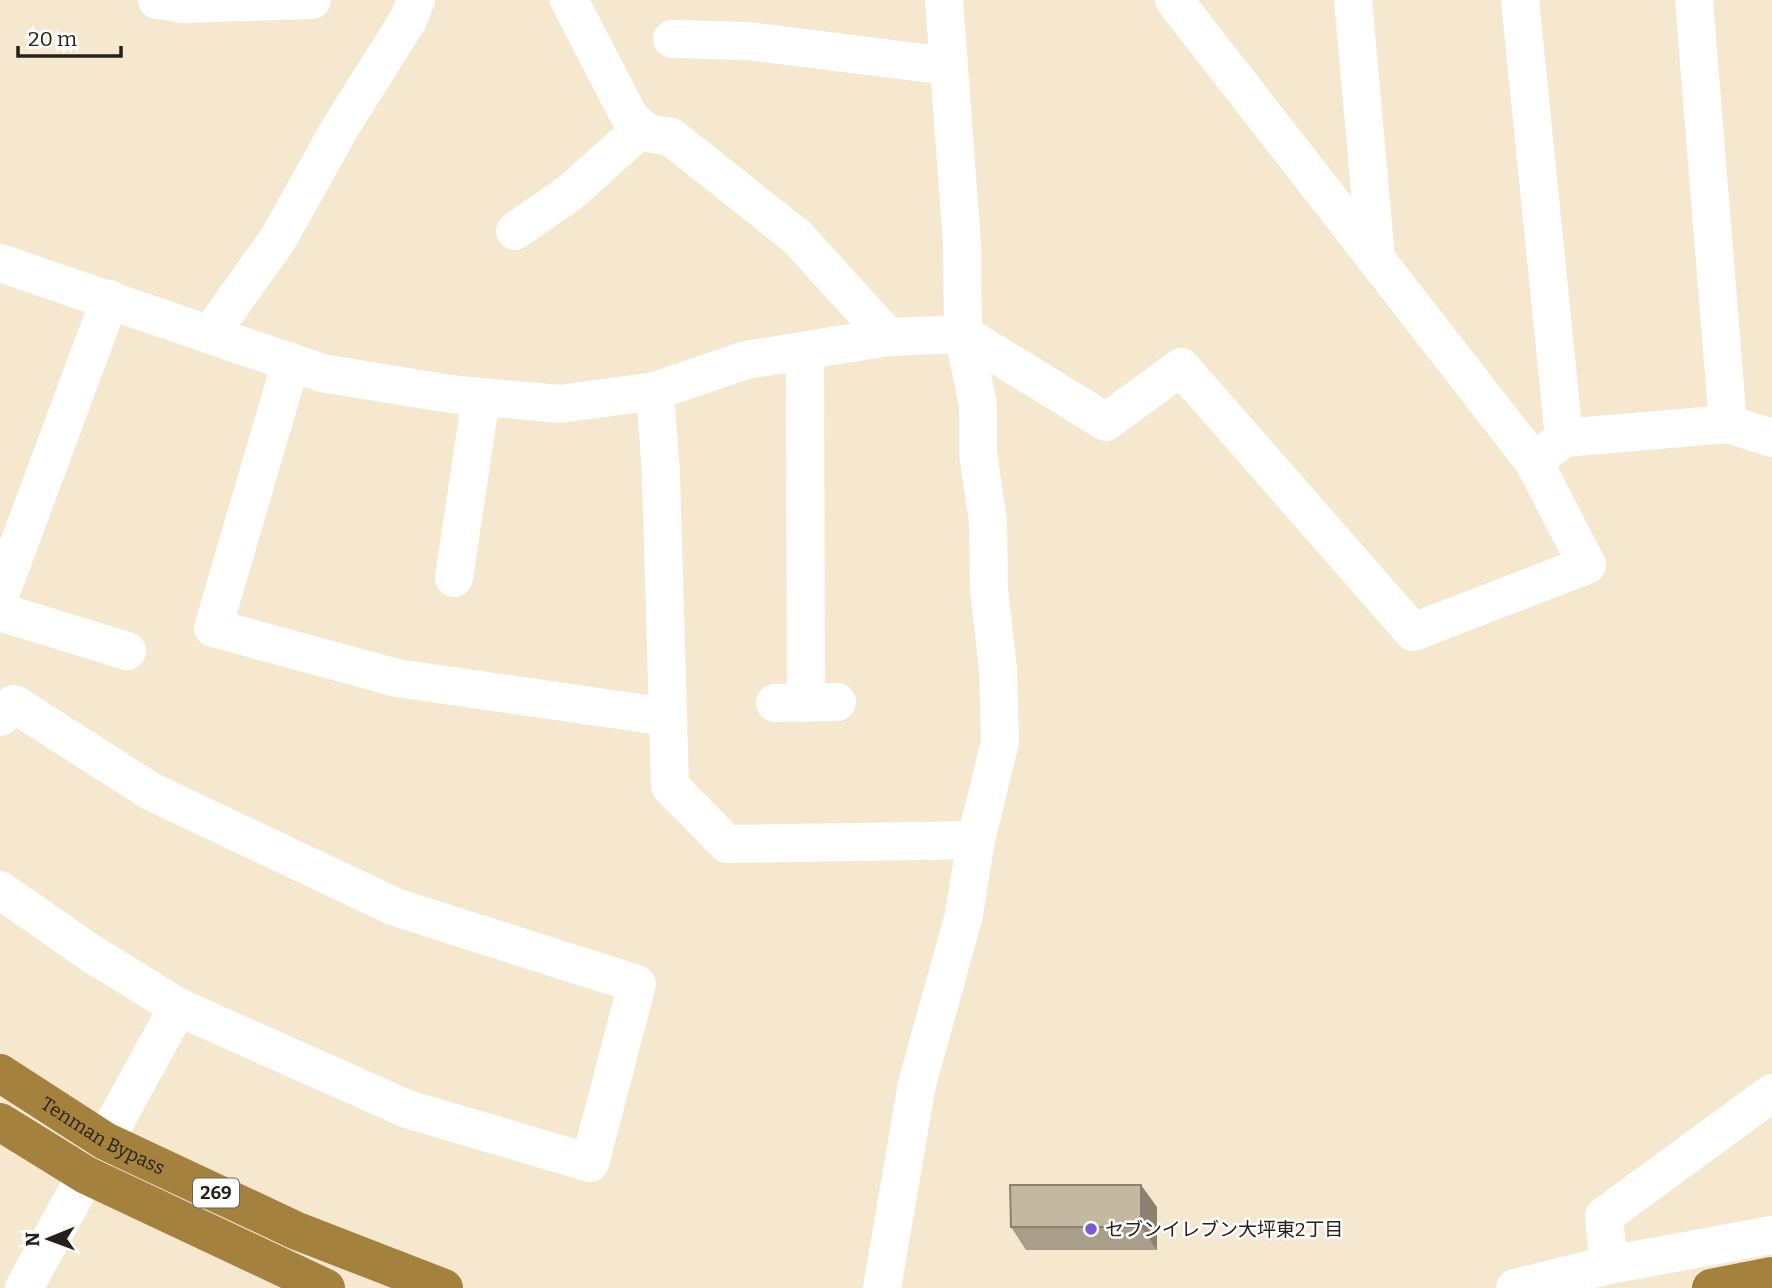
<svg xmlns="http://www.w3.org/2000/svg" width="1772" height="1288" font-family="Bitter,'Noto Sans JP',serif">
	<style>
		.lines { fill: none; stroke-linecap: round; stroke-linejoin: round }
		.minor { stroke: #fff; stroke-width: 38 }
		.highway { stroke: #a4813c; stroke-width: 38 }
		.wall { fill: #a99e8a }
		.shaded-wall { fill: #8a8171 }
		.building { fill: #c5b8a1; stroke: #8a8171; stroke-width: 2 }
		.poi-dot { fill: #7a59d3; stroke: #fff; stroke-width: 2.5 }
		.labels { text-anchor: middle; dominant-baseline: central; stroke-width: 5; stroke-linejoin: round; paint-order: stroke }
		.shield { fill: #fff; stroke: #67645d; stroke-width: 2 }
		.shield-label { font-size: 18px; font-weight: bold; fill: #262118 }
		.street-label { font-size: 19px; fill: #262118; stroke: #fff }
		.poi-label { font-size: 19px; fill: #262118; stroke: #fff; text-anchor: start }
	</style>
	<rect width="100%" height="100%" fill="#f5e8cf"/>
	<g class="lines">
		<g class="minor">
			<path d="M157 0 183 4 312 0"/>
			<path d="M569 0 630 118 647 133 671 137 797 237 888 337"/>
			<path d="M1174 0 1534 462 1564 438 1728 424 1772 438"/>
			<path d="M1353 0 1376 258"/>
			<path d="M1520 0 1564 438"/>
			<path d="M1694 0 1728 424"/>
			<path d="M672 39 748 41 948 66"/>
			<path d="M515 231 571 192 642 128"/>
			<path d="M0 263 322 373 450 394 560 404 655 391 746 360 888 337 963 334 1106 422 1181 367 1413 632 1587 565 1534 462"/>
			<path d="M211 333 278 239 340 128 408 20 416 0"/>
			<path d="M805 351 806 703"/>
			<path d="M291 362 213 628 397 678 667 717"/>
			<path d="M655 391 661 474 670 786 727 844 976 840"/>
			<path d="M454 578 481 397"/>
			<path d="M0 595 110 299"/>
			<path d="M0 612 127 651"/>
			<path d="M775 703 837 702"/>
			<path d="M0 717 14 704 152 792 395 907 637 984 590 1163 407 1109 178 1007 92 954 0 890"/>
			<path d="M1609 1265 1604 1216 1772 1093"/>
			<path d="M24 1288 178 1007"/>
			<path d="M882 1288 917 1084 964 915 976 840 1000 742 998 669 989 590 988 522 978 453V404L963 334 962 243 944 0"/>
			<path d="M1515 1288 1609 1265 1772 1235"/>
		</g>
		<g class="highway">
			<path id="s1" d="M0 1073 105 1141 297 1231 444 1288"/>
			<path d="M0 1122 86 1175 326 1288"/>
			<path d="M1711 1288 1772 1276"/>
		</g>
	</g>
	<path class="wall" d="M1157 1207V1250H1026L1011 1227Z"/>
	<path class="shaded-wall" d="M1141 1185 1157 1207V1250L1141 1227Z"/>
	<path class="building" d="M1010 1185H1141V1227H1011Z"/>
	<circle class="poi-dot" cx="1091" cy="1229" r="7"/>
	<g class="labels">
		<rect class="shield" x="193" y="1178.5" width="46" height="29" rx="5"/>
		<g class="shield-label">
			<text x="216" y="1193">269</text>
		</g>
		<g class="street-label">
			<text stroke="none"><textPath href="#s1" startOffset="121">Tenman Bypass</textPath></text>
		</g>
		<g class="poi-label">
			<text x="1105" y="1229">セブンイレブン大坪東2丁目</text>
		</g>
	</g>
	<g transform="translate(49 1239) rotate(269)" stroke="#ffffff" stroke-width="5" paint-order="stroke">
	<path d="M0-5L12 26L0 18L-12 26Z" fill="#262118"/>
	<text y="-10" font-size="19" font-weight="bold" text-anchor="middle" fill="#262118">N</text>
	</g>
	<path d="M18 46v10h103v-10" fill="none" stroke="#262118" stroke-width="3.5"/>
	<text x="28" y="46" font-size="21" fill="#262118" stroke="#ffffff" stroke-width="5" paint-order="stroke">20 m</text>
</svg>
